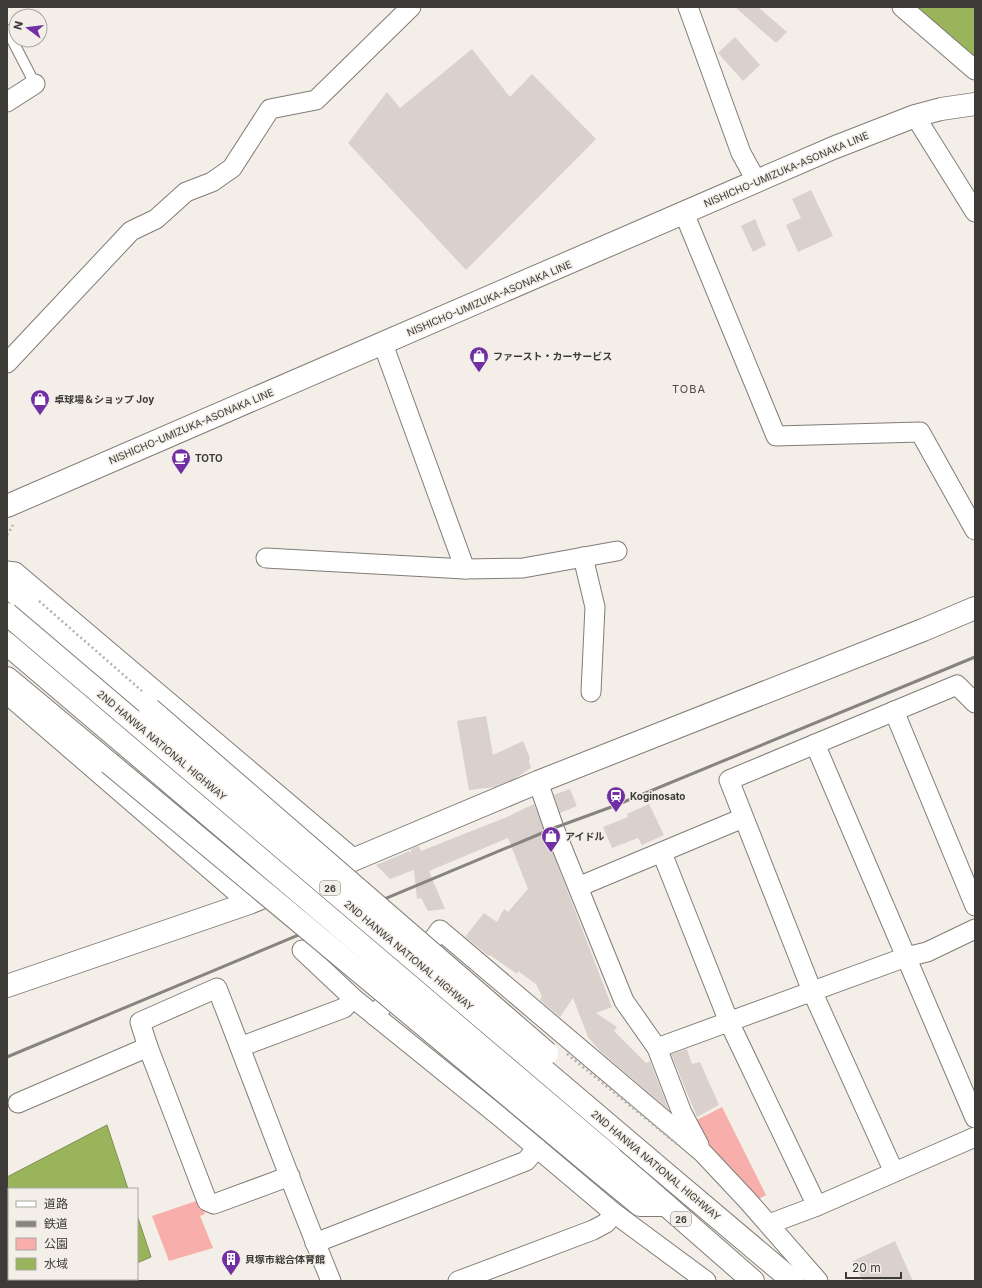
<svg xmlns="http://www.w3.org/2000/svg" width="982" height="1288" font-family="Inter,'Noto Sans JP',sans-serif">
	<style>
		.green { fill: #f8aeab }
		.water { fill: #99b45b; stroke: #7d9050 }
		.building { fill: #dad1cd }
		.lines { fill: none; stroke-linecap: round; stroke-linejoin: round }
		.lane-casing { stroke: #817c76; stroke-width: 12 }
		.street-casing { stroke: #817c76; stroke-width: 21 }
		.secondary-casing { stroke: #817c76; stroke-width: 24 }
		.highway-casing { stroke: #817c76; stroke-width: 24 }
		.path { stroke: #b4b0aa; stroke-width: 2.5; stroke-dasharray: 2 3; stroke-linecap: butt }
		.lane { stroke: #fff; stroke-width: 10 }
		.street { stroke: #fff; stroke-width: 19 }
		.secondary { stroke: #fff; stroke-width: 22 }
		.highway { stroke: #fff; stroke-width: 22 }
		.rail { stroke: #87847f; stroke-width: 3 }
		.highway-bridge-casing { stroke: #817c76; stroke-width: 24; stroke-linecap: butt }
		.path-bridge { stroke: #b4b0aa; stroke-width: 2.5; stroke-dasharray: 2 3; stroke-linecap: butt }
		.highway-bridge { stroke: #fff; stroke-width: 22 }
		.labels { text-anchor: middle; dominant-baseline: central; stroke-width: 3; stroke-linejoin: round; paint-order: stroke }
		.shield { fill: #f3eee7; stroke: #74716c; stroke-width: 1 }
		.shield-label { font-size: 9px; font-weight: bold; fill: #3d3b38 }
		.street-label { font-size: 10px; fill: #3d3b38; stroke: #f3eee7 }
		.poi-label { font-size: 10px; font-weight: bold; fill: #3d3b38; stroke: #f3eee7; text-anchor: start }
		.neighbourhood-label { font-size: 11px; letter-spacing: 1px; fill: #4e4944; stroke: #f3eee7 }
	</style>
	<rect width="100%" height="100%" fill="#f3eee7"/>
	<g class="green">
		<path d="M722 1107 766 1195 753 1202 689 1124Z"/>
		<path d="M199 1200 205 1214 200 1216 213 1248 169 1261 152 1216Z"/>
	</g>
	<g class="water">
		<path d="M911 7H975V59Z"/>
		<path d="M107 1125 128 1189H9V1279H98L93 1281H7V1177Z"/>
		<path d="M137 1215 151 1257 137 1263Z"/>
	</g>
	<g class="building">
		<path d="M735 7H758L787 32 776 43Z"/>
		<path d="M735 37 760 65 743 81 718 53Z"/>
		<path d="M472 49 510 97 532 74 596 139 466 270 348 143 387 92 400 108Z"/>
		<path d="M811 190 833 236 798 252 786 225 801 218 792 199Z"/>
		<path d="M755 219 766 245 753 252 741 226Z"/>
		<path d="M486 716 493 755 523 741 530 758 529 762 531 768 514 779 495 787 469 790 457 721Z"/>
		<path d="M570 789 577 806 560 813 554 795Z"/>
		<path d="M534 804 612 1007 596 1013 617 1027 614 1031 646 1063 650 1061 669 1110 600 1051 588 1037 573 998 560 1017 540 1000 542 996 536 984 518 971 517 974 490 955 489 956 465 937 484 913 497 922 504 909 508 912 528 889 508 838 429 871 445 909 428 911 421 898 417 899 414 870 390 879 376 865 410 851 411 855V849L419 846 421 851 507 817Z"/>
		<path d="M649 804 664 835 642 845 638 838 612 848 603 827 628 817 627 814Z"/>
		<path d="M687 1049 692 1064 700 1062 719 1105 697 1117 671 1054Z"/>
		<path d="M895 1241 913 1281H863L853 1261Z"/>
	</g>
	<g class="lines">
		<g class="lane-casing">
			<path id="lane" d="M7 30 35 84"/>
		</g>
		<g class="street-casing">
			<g id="street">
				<path d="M688 7 741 153 757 182"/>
				<path d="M902 7 975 70"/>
				<path d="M7 102 35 84"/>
				<path d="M915 116 975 212"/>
				<path d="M684 213 776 436 920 432 975 530"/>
				<path d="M383 344 465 569"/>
				<path d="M7 363 131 231 156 219 186 192 212 182 232 168 270 109 316 100 411 7"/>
				<path d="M583 557 595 607 591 692"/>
				<path d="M266 558 465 569 523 568 617 551"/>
				<path d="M7 571 15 572 354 859"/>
				<path d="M7 694 249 903"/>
				<path d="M894 711 975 906"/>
				<path d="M815 744 975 1118"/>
				<path d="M538 782 554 828 624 1001 657 1048 682 1113 699 1145"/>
				<path d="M662 853 729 1022 817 1206"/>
				<path d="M578 887 743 818"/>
				<path d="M302 950 353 998 499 1116 614 1213 706 1281"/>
				<path d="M417 961 440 930 703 1153 748 1201 818 1281"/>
				<path d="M375 1016 398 985"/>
				<path d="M240 1047 344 1008 353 998"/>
				<path d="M657 1048 906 957 927 952 975 929"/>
				<path d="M18 1103 148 1047"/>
				<path d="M894 1172 812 991 729 780 957 685 975 703"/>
				<path d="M290 1176 214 1204 207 1201 148 1047 140 1022 217 988C255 1085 291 1184 331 1281"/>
				<path d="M769 1224 817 1206 975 1137"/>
				<path d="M315 1243 526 1161 537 1148"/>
				<path d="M458 1281 593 1230 606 1223 614 1213"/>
			</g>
		</g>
		<g class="secondary-casing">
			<g id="secondary">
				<path d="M7 506 833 148 915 116 941 109 975 104"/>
				<path d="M317 875 538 782 923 630 975 608"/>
				<path d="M7 986 249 903 283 889"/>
			</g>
		</g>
		<g class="highway-casing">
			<g id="highway">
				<path d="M7 586 150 709"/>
				<path d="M7 678 109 763"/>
				<path d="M610 1156 753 1281"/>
				<path d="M652 1162 793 1281"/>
				<path d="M600 1172 640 1205H666"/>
			</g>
		</g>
		<path class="path" d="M7 535 13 525"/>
		<use href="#lane" class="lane"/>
		<use href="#street" class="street"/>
		<use href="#secondary" class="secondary"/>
		<use href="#highway" class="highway"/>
		<path class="rail" d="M7 1057 554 828 614 806 975 657"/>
		<g class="highway-bridge-casing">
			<g id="highway-bridge">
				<path d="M7 614 652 1162"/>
				<path d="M7 644 610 1156"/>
				<path d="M150 709 547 1053"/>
				<path d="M109 763 600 1172"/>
			</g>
		</g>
		<g class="path-bridge">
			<path d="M39 601 142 691"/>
			<path d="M567 1054 678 1145"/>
		</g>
		<use href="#highway-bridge" class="highway-bridge"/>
	</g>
	<defs>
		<g id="shop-pin" transform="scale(1)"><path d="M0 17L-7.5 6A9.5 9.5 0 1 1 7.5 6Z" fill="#712fa3" stroke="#f3eee7"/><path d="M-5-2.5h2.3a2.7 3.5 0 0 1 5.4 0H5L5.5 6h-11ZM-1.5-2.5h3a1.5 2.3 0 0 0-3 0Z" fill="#fff"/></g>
		<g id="cafe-pin" transform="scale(1)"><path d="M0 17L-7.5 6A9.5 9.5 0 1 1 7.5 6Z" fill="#712fa3" stroke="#f3eee7"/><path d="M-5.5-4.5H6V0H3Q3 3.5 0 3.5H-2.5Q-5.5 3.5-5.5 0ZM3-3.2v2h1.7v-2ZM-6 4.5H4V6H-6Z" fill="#fff"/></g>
		<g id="station-pin" transform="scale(1)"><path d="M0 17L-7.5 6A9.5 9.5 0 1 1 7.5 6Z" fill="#712fa3" stroke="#f3eee7"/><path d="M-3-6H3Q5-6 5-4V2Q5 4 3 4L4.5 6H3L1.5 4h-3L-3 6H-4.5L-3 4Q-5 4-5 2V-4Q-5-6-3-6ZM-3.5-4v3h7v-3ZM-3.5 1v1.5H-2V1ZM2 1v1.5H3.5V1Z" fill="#fff"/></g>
		<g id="building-pin" transform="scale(1)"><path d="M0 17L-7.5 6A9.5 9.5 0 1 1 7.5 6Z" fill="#712fa3" stroke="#f3eee7"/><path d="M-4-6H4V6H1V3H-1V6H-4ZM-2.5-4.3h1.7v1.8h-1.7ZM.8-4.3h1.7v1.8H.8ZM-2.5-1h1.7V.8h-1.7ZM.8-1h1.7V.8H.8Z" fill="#fff"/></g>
	</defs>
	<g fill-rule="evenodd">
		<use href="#shop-pin" x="479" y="356"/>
		<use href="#shop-pin" x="40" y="399"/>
		<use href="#cafe-pin" x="181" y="458"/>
		<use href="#station-pin" x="616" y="796"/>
		<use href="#shop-pin" x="551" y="836"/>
		<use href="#building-pin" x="231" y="1259"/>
	</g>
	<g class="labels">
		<g class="shield">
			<rect x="320" y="881" width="20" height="14" rx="3"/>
			<rect x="671" y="1212" width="20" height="14" rx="3"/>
		</g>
		<g class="shield-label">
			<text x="330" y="888">26</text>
			<text x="681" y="1219">26</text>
		</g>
		<g class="street-label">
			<text transform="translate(786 169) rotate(-23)">NISHICHO-UMIZUKA-ASONAKA LINE</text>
			<text transform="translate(489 298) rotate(-23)">NISHICHO-UMIZUKA-ASONAKA LINE</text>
			<text transform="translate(191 426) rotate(-23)">NISHICHO-UMIZUKA-ASONAKA LINE</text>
			<text transform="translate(162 745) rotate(40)">2ND HANWA NATIONAL HIGHWAY</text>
			<text transform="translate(409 955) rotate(40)">2ND HANWA NATIONAL HIGHWAY</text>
			<text transform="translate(656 1165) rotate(40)">2ND HANWA NATIONAL HIGHWAY</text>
		</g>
		<g class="poi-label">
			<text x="493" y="356">ファースト・カーサービス</text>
			<text x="54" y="399">卓球場＆ショップ Joy</text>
			<text x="195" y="458">TOTO</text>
			<text x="630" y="796">Koginosato</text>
			<text x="565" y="836">アイドル</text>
			<text x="245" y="1259">貝塚市総合体育館</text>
		</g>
		<g class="neighbourhood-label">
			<text x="689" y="389">TOBA</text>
		</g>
	</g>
	<rect width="982" height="1288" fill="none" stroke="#3d3b38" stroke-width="16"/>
	<rect x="8" y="1188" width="130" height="92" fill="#f3eee7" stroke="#aaa6a1"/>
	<rect x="16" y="1201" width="20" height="6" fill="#ffffff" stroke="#aaa6a1"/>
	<text x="44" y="1208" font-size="12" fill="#3d3b38">道路</text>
	<rect x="16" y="1221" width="20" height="6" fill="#87847f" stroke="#aaa6a1"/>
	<text x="44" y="1228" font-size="12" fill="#3d3b38">鉄道</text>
	<rect x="16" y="1238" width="20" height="12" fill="#f8aeab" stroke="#aaa6a1"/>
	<text x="44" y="1248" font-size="12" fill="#3d3b38">公園</text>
	<rect x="16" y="1258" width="20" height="12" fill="#99b45b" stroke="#aaa6a1"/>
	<text x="44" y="1268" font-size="12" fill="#3d3b38">水域</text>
	<g transform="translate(28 28) rotate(285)"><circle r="19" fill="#f3eee7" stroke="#aaa6a1"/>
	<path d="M0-3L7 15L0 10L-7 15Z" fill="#712fa3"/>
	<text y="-6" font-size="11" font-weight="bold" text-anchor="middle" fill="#3d3b38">N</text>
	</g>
	<path d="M846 1272v6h55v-6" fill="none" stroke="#3d3b38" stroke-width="2"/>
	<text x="852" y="1272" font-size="12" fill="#3d3b38" stroke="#f3eee7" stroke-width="3" paint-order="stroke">20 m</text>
</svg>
